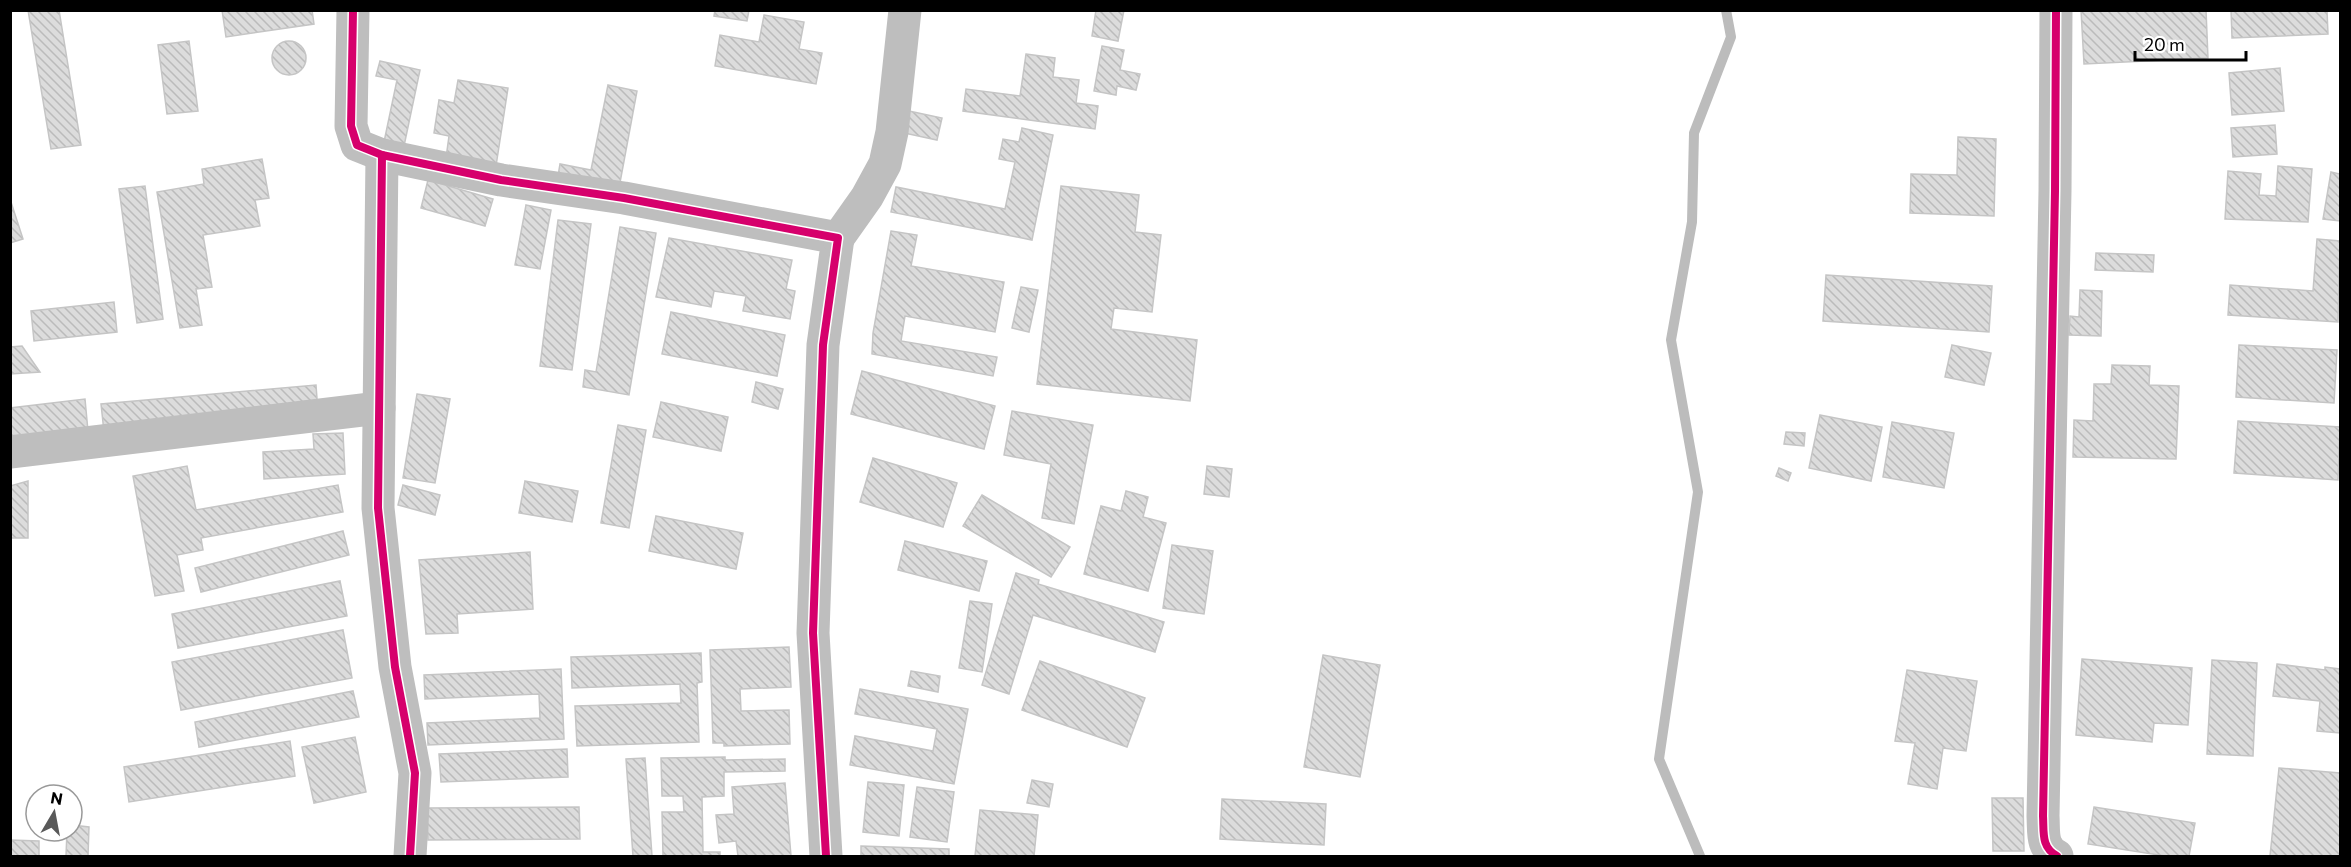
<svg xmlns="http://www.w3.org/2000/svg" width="2351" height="867" font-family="Commissioner,sans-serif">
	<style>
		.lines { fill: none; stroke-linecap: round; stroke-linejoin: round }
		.stream { stroke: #bcbcbc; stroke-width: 10 }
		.building { fill: url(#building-back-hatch); stroke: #c5c5c5; stroke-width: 1.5 }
		.minor { stroke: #bebebe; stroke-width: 33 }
		.cycleway-casing { stroke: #fff; stroke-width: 11 }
		.cycleway { stroke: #d6006c; stroke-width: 8 }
	</style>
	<defs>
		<pattern id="building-back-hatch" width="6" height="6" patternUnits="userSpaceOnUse" patternTransform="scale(1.5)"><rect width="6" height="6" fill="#dcdcdc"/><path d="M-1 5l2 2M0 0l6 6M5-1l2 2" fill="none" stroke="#bbb"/></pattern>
	</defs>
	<rect width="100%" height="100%" fill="#fff"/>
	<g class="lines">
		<path class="stream" d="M1700 856 1659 759 1698 492 1671 340 1692 222 1694 133 1731 37 1726 10"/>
	</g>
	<g class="building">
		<path d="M28 10H59L81 145 51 149Z"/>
		<path d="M222 10H312L314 24 226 37Z"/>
		<path d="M715 10H749L747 21 714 16Z"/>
		<path d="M1096 10H1124L1118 41 1092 36Z"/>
		<path d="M2081 10H2206L2208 58 2084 64Z"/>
		<path d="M2231 10H2327L2328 34 2232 38Z"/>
		<path d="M764 15 804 22 799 49 822 53 816 84 715 66 720 35 759 42Z"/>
		<circle cx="289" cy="58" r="17"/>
		<path d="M189 41 198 111 167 114 158 45Z"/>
		<path d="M1102 46 1124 50 1120 70 1140 74 1136 90 1117 86 1116 95 1094 91Z"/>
		<path d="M1026 54 1055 58 1053 77 1079 80 1076 103 1098 106 1095 129 963 111 966 89 1020 96Z"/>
		<path d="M380 61 420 70 404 146 384 142 397 80 376 76Z"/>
		<path d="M2280 68 2284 111 2232 115 2229 73Z"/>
		<path d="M458 80 508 88 496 166 446 158 449 136 434 133 439 100 454 103Z"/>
		<path d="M608 85 637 91 619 188 558 176 560 164 591 170Z"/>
		<path d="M909 111 942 118 937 140 904 133Z"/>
		<path d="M2275 125 2277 154 2233 157 2231 128Z"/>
		<path d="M1022 128 1053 135 1032 240 891 212 896 187 1005 209 1015 162 999 159 1003 139 1019 142Z"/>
		<path d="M1958 137 1996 139 1994 216 1910 213 1911 174 1957 175Z"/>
		<path d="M262 159 269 198 255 200 260 226 203 235 212 287 196 289 202 325 180 328 157 192 204 184 202 169Z"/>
		<path d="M2278 166 2312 169 2308 222 2225 219 2228 171 2261 174 2259 195 2276 196Z"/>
		<path d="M2331 172 2340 174V221L2323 219Z"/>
		<path d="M428 180 493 199 485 226 421 208Z"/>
		<path d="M145 186 163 319 137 323 119 189Z"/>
		<path d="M1061 186 1139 195 1135 232 1161 235 1152 312 1114 308 1111 329 1197 340 1190 401 1037 384Z"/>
		<path d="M10 199 23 239 10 243Z"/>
		<path d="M526 205 551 210 540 269 515 265Z"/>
		<path d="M558 220 591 224 572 370 540 366Z"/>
		<path d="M620 227 656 233 629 395 583 387 585 370 596 372Z"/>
		<path d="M891 231 917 235 911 266 1004 282 995 332 905 316 901 341 997 357 993 376 872 354 873 333Z"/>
		<path d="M669 238 792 260 786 289 795 291 790 319 743 311 746 296 714 291 711 307 656 297Z"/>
		<path d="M2317 239 2340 241 2338 322 2228 315 2230 285 2313 291Z"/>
		<path d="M2096 253 2154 255 2153 272 2095 270Z"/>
		<path d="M1826 275 1992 286 1989 332 1823 321Z"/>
		<path d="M1021 287 1038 290 1029 332 1012 328Z"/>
		<path d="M2080 290 2102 291 2101 336 2069 335 2070 316 2079 317Z"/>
		<path d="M114 302 117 332 34 341 31 311Z"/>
		<path d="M671 312 785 335 777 376 662 354Z"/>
		<path d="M1952 345 1991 353 1984 385 1945 377Z"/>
		<path d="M2239 345 2337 350 2334 403 2236 397Z"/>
		<path d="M22 346 40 372 10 374V347Z"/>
		<path d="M2112 365 2150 366 2149 385 2179 386 2176 459 2073 457 2074 420 2093 421 2094 384H2111Z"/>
		<path d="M862 371 995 406 984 449 851 414Z"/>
		<path d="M756 382 783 389 778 409 752 402Z"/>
		<path d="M316 385 318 412 104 432 101 404Z"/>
		<path d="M417 394 450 399 435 483 403 478Z"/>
		<path d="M85 399 88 431 10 441V408Z"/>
		<path d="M661 402 728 417 721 451 653 437Z"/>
		<path d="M1012 411 1093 425 1074 524 1042 518 1051 464 1004 455Z"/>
		<path d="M1820 415 1882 427 1871 481 1809 468Z"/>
		<path d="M2238 421 2340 427 2338 480 2234 473Z"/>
		<path d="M1892 422 1954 433 1944 488 1883 477Z"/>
		<path d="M618 425 646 430 629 528 601 523Z"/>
		<path d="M1786 432 1805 433 1804 446 1784 444Z"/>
		<path d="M343 433 345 474 264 479 263 452 314 449 313 434Z"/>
		<path d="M873 458 957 483 943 527 860 502Z"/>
		<path d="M187 466 196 510 338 485 343 512 201 538 203 550 177 555 184 591 155 596 133 476Z"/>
		<path d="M1207 466 1232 469 1229 497 1204 494Z"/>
		<path d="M1779 468 1791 473 1788 481 1776 476Z"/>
		<path d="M28 481V538H10V486Z"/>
		<path d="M525 481 578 491 572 522 519 513Z"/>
		<path d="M403 485 440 495 435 515 398 505Z"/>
		<path d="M1126 491 1148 497 1143 517 1166 523 1148 591 1084 574 1101 506 1121 511Z"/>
		<path d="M982 495 1070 547 1051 577 963 526Z"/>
		<path d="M656 516 743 533 736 569 649 551Z"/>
		<path d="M343 531 349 555 201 592 195 568Z"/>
		<path d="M905 541 987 561 979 591 898 570Z"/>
		<path d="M1172 545 1213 551 1204 614 1163 608Z"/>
		<path d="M530 552 533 609 457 614 458 633 426 634 419 560Z"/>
		<path d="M1016 573 1039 580 1038 584 1164 622 1155 652 1033 615 1009 694 982 685Z"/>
		<path d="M340 581 347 616 178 648 172 614Z"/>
		<path d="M970 601 992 604 982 672 959 668Z"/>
		<path d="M343 630 352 678 181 710 172 662Z"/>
		<path d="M789 647 791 687 740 689 741 711 789 710 790 744 724 746V743H713L710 650Z"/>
		<path d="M701 653 702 682 697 683 699 742 577 746 575 706 681 703 680 684 572 688 571 657Z"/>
		<path d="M1323 655 1380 665 1360 777 1304 767Z"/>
		<path d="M2082 659 2192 668 2188 725 2154 723 2152 742 2076 735Z"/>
		<path d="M2212 660 2257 663 2253 756 2207 754Z"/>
		<path d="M1040 661 1145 698 1127 747 1022 710Z"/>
		<path d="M2277 664 2325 670V667L2340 669V733L2317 731 2320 701 2273 696Z"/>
		<path d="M561 669 564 739 428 745 427 723 540 718 539 694 425 699 424 675Z"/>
		<path d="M1907 670 1977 681 1966 751 1943 748 1937 789 1908 784 1915 743 1895 741Z"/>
		<path d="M911 671 940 676 938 692 908 686Z"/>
		<path d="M860 689 968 709 954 784 850 765 855 736 933 751 937 729 855 714Z"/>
		<path d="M353 691 359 717 199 747 195 722Z"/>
		<path d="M355 737 366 792 314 803 302 747Z"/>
		<path d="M290 741 295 776 129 802 124 767Z"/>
		<path d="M567 749 568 777 441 782 439 754Z"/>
		<path d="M725 757V760L785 759V771L724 772V796L702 797 703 852H720V856H663L662 812H684L683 796H662L661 758Z"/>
		<path d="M645 758 652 856H633L626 759Z"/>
		<path d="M2279 768 2340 773V856H2270Z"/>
		<path d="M1032 780 1053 784 1049 807 1027 803Z"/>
		<path d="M868 782 904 785 899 836 863 832Z"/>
		<path d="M785 783 791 856H738L736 841 719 843 716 815 734 814 732 787Z"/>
		<path d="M917 787 954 792 947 842 910 837Z"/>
		<path d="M1992 798H2023L2024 851H1993Z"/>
		<path d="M1222 799 1326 804 1324 845 1220 839Z"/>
		<path d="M579 807 580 839 428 840 427 808Z"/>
		<path d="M2094 807 2195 823 2189 856H2165L2088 844Z"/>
		<path d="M980 810 1038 815 1034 856H975Z"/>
		<path d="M72 825 89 827 88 856H66L67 831H72Z"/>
		<path d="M10 840 39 841V856H10Z"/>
		<path d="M861 846 949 849V856H861Z"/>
	</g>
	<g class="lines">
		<g class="minor">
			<path d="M353 10 351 126 357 145 382 155 501 180 624 198 838 238 823 345 813 633 826 856"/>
			<path d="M2056 10 2055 191 2043 816C2044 833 2041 847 2057 856"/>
			<path d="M382 155 378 508 395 667 415 773 410 856"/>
			<path d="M838 238 867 197 885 164 892 132 905 10"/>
			<path d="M10 452 379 408"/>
		</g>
		<g class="cycleway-casing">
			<g id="cycleway">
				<path d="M353 10 351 126 357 145 382 155 501 180 624 198 838 238 823 345 813 633 826 856"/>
				<path d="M2056 10 2055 191 2043 816C2044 833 2041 847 2057 856"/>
				<path d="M382 155 378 508 395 667 415 773 410 856"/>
			</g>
		</g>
		<use href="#cycleway" class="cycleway"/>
	</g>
	<rect width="2351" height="867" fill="none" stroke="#000000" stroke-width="24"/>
	<g transform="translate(54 813) rotate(10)"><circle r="28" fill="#ffffff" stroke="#999999" stroke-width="1.5"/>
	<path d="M0-4.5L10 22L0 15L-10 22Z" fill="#595959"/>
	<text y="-9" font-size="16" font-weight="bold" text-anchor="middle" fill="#000000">N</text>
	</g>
	<path d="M2135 51v9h111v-9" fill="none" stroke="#000000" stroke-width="3"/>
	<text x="2144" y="51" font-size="18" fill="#000000" stroke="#ffffff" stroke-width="4.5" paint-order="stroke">20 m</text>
</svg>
